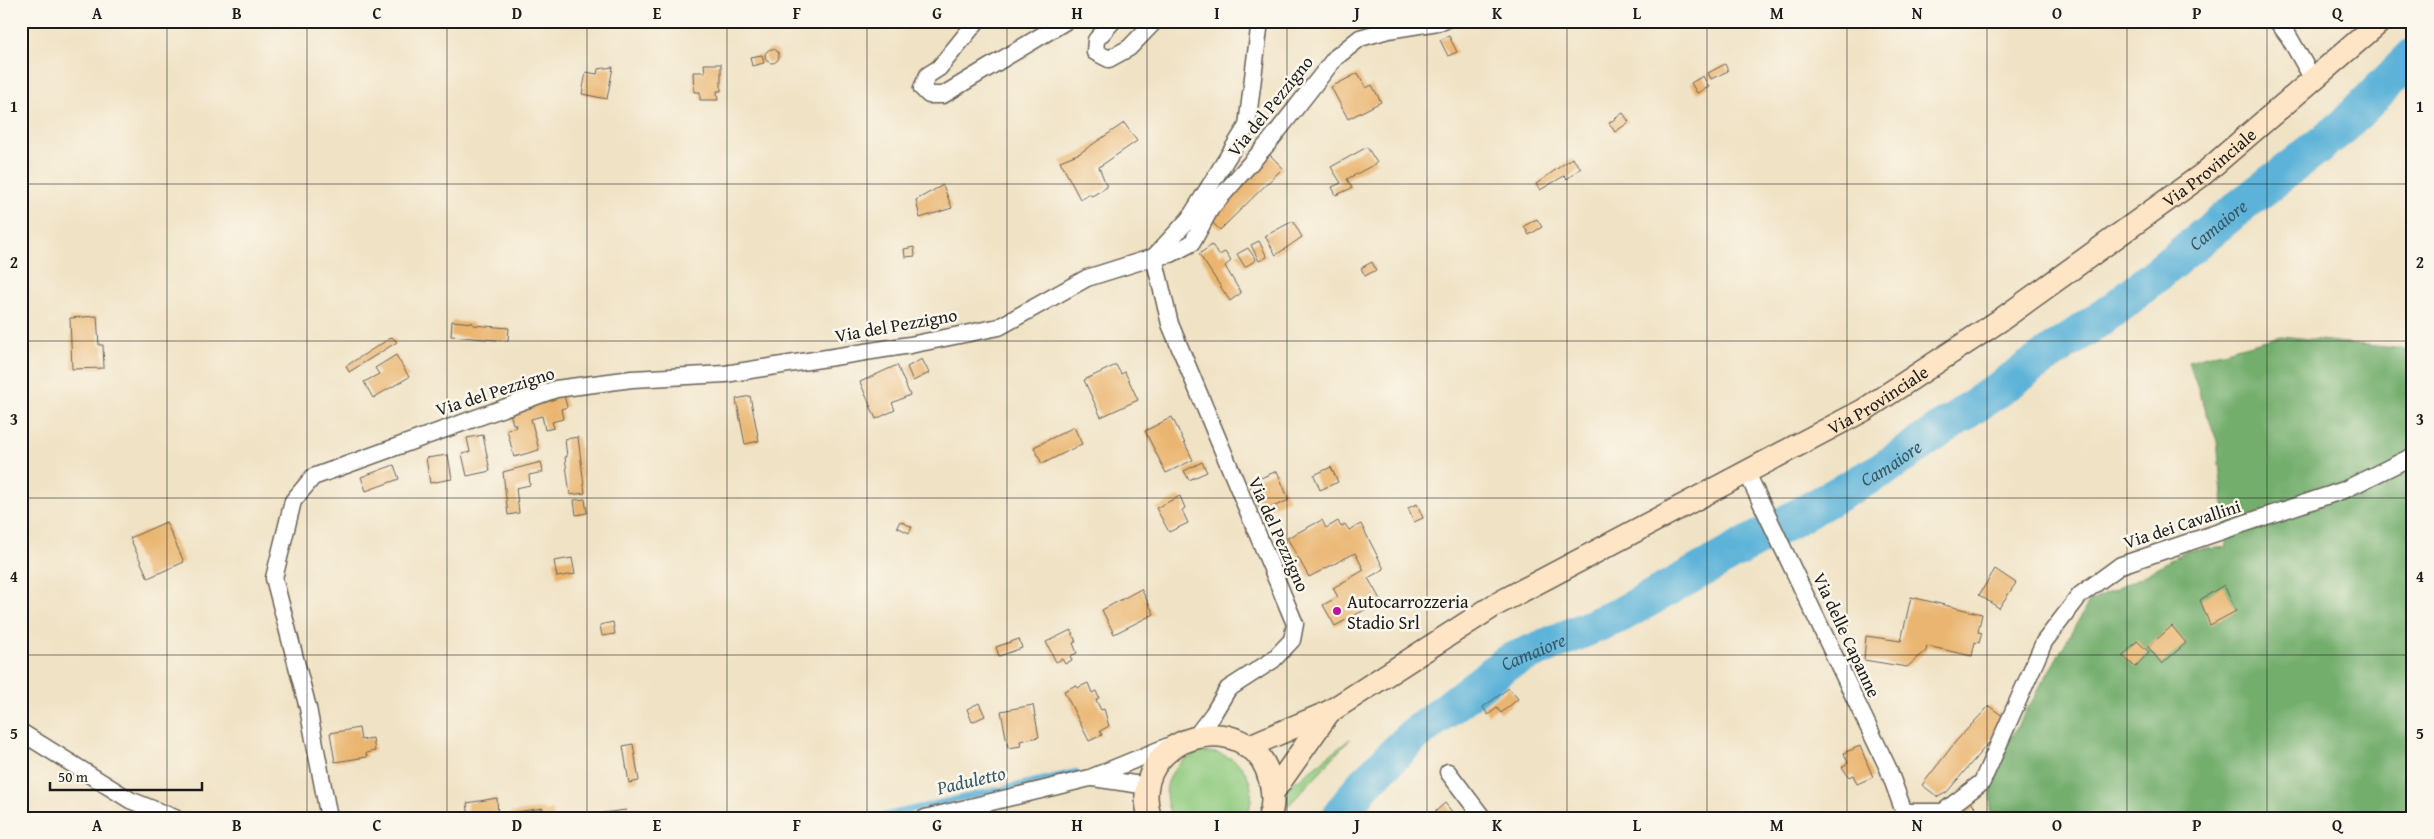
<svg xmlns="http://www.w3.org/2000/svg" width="2434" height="839" font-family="'Gentium Book Plus',serif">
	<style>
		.green { fill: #8fca7e; stroke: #56734d }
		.forest { fill: #73ae6d; stroke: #486544 }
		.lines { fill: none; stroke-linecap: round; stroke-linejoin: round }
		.stream { stroke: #5cb2d8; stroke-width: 6 }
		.river { stroke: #5cb2d8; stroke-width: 36 }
		.building { fill: #eab56f }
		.street-casing { stroke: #666157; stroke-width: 19 }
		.secondary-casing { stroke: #666157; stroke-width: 25 }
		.street { stroke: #fff; stroke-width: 16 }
		.secondary { stroke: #fee5c5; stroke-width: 22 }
		.grid { fill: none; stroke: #1c1c1c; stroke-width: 1; stroke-opacity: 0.55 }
		.poi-dot { fill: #b5179e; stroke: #fbf7ec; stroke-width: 2 }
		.labels { text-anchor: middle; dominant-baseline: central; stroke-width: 5; stroke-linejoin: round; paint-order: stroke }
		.street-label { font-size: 18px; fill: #1c1c1c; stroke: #fbf7ec }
		.poi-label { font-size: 18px; fill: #1c1c1c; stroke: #fbf7ec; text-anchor: start }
		.water-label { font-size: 19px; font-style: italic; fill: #365867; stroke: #fbf7ec }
		.neatline { fill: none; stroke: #1c1c1c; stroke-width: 2 }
		.grid-label { font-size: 16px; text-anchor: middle; font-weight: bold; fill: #1c1c1c }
	</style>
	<rect width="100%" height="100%" fill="#fbf7ec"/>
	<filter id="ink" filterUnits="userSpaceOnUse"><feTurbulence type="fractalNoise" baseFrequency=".02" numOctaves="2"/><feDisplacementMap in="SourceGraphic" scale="10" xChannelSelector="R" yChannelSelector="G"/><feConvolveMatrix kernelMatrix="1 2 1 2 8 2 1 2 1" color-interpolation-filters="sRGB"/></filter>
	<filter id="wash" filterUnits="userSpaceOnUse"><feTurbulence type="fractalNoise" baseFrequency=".0096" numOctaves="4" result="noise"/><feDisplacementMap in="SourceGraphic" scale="20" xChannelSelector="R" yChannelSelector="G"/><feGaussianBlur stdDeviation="1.12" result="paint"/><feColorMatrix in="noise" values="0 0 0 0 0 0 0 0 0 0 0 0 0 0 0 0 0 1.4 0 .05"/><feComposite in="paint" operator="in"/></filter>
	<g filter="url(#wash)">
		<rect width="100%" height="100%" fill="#f0e2c4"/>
		<g class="green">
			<path d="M1350 739 1279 816 1280 794Z"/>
			<path d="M1201 752C1241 751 1262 781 1246 818H1172C1158 787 1170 763 1201 752Z"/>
		</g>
		<path class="forest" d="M2281 336 2413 350V818H1989L1994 767 2089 602 2147 574 2185 551 2227 547 2217 441 2188 361Z"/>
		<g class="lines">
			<path class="stream" d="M873 818 1076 772"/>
			<path class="river" id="s1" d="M1338 818 1363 785 1414 735 1508 662 1620 615 1885 468 2117 307 2228 216 2343 127 2413 56"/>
		</g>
		<g id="blocks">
			<g class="building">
				<path d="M1449 36 1457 52 1448 56 1440 40Z"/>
				<circle cx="772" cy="56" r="7"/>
				<path d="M762 55 764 63 752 66 750 57Z"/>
				<path d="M704 64H721V91H717L718 100H700V92H694L693 72H705Z"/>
				<path d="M1725 64 1728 71 1711 79 1708 73Z"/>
				<path d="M613 67 607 99 582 94 586 72 597 74 598 69Z"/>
				<path d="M1358 73 1366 88 1372 85 1381 102 1348 119 1331 87Z"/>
				<path d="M1703 76 1709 87 1697 93 1691 83Z"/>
				<path d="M1623 113 1629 122 1615 132 1609 123Z"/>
				<path d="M1124 123 1137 141 1099 167 1107 187 1092 196 1089 194 1080 199 1060 161 1080 153Z"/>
				<path d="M1367 147 1377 163 1347 179 1352 188 1336 195 1332 187 1341 183 1331 167Z"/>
				<path d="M1270 155 1283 168 1220 230 1209 219 1233 196 1230 194Z"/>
				<path d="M1572 158 1581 168 1567 179 1564 176 1540 190 1536 184Z"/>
				<path d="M943 185 952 208 920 218 916 200Z"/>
				<path d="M1537 219 1542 227 1529 235 1524 226Z"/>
				<path d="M1293 221 1302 237 1276 255 1265 236Z"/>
				<path d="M1259 241 1267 257 1259 261 1251 245Z"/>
				<path d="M1212 245 1219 255 1225 252 1231 261 1225 266 1241 293 1230 301 1199 254Z"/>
				<path d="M914 247 915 256 905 257 904 249Z"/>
				<path d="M1248 248 1256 260 1245 267 1237 254Z"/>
				<path d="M1372 262 1376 270 1365 276 1361 268Z"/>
				<path d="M97 316 99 345H103L104 368 72 369 70 318Z"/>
				<path d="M452 321 473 323V325L509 328 508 341 451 336Z"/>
				<path d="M392 337 397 342 349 372 346 366Z"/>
				<path d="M396 355 409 377 373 398 364 382 379 374 375 368Z"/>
				<path d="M922 359 929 373 913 381 907 367Z"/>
				<path d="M897 365 910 395 892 403 895 410 876 419 860 382Z"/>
				<path d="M1116 365 1121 374 1125 372 1138 400 1101 417 1084 380Z"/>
				<path d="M563 391 567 407 561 409 563 419 552 422 554 428 545 430 542 416 531 419 539 450 514 457 507 430 516 427 515 424H513L509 409Z"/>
				<path d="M750 396 759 441 745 444 736 399Z"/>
				<path d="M1172 417 1193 460 1166 473 1145 431Z"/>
				<path d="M1074 427 1082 444 1042 464 1034 447Z"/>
				<path d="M483 435 490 471 467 476 462 454 470 452 467 438Z"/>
				<path d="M578 437 585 493 570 495 565 457H567L565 439Z"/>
				<path d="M448 455 452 479 430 483 426 458Z"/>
				<path d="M541 462 543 472 529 475 530 485 516 488 519 513 508 515 503 472Z"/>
				<path d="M1202 462 1207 472 1189 480 1184 471Z"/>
				<path d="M394 465 399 479 366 491 361 477Z"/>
				<path d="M1331 467 1338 482 1320 490 1314 475Z"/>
				<path d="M1277 471 1289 500 1261 512 1249 483Z"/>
				<path d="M1180 496 1185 508 1182 510 1188 523 1169 532 1156 508Z"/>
				<path d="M585 499 587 513 576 515 574 500Z"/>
				<path d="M1417 504 1423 518 1414 522 1408 508Z"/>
				<path d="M1322 520 1326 528 1338 521 1341 527 1345 524 1349 530 1361 524 1384 569 1368 578 1381 601 1335 626 1323 605 1338 597 1333 588 1364 570 1355 553 1309 577 1287 538Z"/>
				<path d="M900 521 912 527 909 533 897 527Z"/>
				<path d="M166 522 184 562 148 578 130 538Z"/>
				<path d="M572 558 575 574 557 577 554 561Z"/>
				<path d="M1995 569 2016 583 1999 608 1979 595Z"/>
				<path d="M2224 585 2236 611 2210 625 2200 600Z"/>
				<path d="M1141 589 1154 614 1114 634 1102 610Z"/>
				<path d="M1911 597 1982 614 1978 632 1982 633 1979 643 1975 642 1972 656 1927 646 1926 651 1907 667 1864 660 1866 636 1901 641Z"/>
				<path d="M613 622 615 634 602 636 600 625Z"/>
				<path d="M2172 626 2186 643 2162 664 2148 647Z"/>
				<path d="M1071 630 1076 642 1073 643 1077 653 1070 656 1072 660 1065 664 1062 659 1056 662 1046 642Z"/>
				<path d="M1019 639 1022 648 999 656 996 647Z"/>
				<path d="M2137 641 2149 652 2135 667 2123 656Z"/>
				<path d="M1088 683 1092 693 1096 691 1099 698 1096 700 1101 710 1104 709 1109 726 1100 731 1102 735 1089 741 1064 691 1076 685 1077 688Z"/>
				<path d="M1509 688 1518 699 1501 713 1497 708 1488 715 1483 707Z"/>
				<path d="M979 703 985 716 972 722 967 709Z"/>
				<path d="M1033 705 1039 737 1020 741 1021 746 1008 748 1001 711Z"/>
				<path d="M1989 706 2008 720 1947 792 1938 797 1922 785 1957 740Z"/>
				<path d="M359 728 361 740 373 738 375 751 366 753 367 757 335 762 330 733Z"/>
				<path d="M633 744 639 781 629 783 623 746Z"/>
				<path d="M1860 746 1873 777 1857 784 1853 775 1849 777 1842 767 1848 763 1844 753Z"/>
				<path d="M1965 797 1975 807 1965 818H1944Z"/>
				<path d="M497 798 498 818H469L467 803Z"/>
				<path d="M1445 803 1457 818H1428Z"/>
				<path d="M543 808 544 812 553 810 554 818H510V813Z"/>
				<path d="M626 810 627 814 640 812 641 818H594L604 815 603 813Z"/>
			</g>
		</g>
	</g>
	<g filter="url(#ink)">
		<use href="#blocks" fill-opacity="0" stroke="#666157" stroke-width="1"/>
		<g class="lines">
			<g class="street-casing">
				<g id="street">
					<path d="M977 21 939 68 928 75 922 88 929 95H943L1066 21"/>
					<path d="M1113 21 1096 40 1095 52 1109 59 1129 48 1155 21"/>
					<path d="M2277 21 2289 37 2314 81"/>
					<path d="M1154 257 1170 324 1295 624 1292 640 1273 660 1228 689 1213 714 1196 736"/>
					<path d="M1154 257 1189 219 1247 126 1260 21"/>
					<path d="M1746 471 1888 768 1904 812 1903 818"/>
					<path d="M21 732 130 800 175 818"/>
					<path d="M1448 772 1483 818"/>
					<path d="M1093 778 1148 786"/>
					<path d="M1904 812H1943L1982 782 2044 642 2080 595 2121 565 2344 490 2413 456"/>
					<path d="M329 818 308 708 274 578 293 501 313 477 556 389 632 379 725 374 910 345 999 327 1087 278 1154 257 1171 254 1192 243 1211 208 1270 141 1335 58 1360 38 1388 30 1444 21"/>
					<path d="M925 818 1090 778 1171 745"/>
				</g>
			</g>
			<g class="secondary-casing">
				<g id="secondary">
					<path id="s2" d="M1247 747 1329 712 1495 605 1864 410 2002 319 2202 175 2381 21"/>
					<path d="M1273 792 1329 712"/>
					<path d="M1150 818C1124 734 1252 702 1270 780 1273 792 1274 806 1269 818"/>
				</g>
			</g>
			<use href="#street" class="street"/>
			<use href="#secondary" class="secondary"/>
		</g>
	</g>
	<path class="grid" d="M167 21V818M307 21V818M447 21V818M587 21V818M727 21V818M867 21V818M1007 21V818M1147 21V818M1287 21V818M1427 21V818M1567 21V818M1707 21V818M1847 21V818M1987 21V818M2127 21V818M2267 21V818M21 184H2413M21 341H2413M21 498H2413M21 655H2413"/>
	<circle class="poi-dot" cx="1337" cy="611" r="5"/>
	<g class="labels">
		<g class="street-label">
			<text transform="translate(1270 106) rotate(-51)">Via del Pezzigno</text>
			<text stroke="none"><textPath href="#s2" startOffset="1126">Via Provinciale</textPath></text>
			<text transform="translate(896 325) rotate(-10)">Via del Pezzigno</text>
			<text transform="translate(495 391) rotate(-18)">Via del Pezzigno</text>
			<text stroke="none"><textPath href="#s2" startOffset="721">Via Provinciale</textPath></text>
			<text transform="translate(2182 524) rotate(-18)">Via dei Cavallini</text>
			<text transform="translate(1279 534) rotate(66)">Via del Pezzigno</text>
			<text transform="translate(1847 635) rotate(65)">Via delle Capanne</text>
		</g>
		<g class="poi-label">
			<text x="1347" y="601">Autocarrozzeria<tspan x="1347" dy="21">Stadio Srl</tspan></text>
		</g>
		<g class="water-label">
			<text stroke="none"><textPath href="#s1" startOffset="1069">Camaiore</textPath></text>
			<text stroke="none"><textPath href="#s1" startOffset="664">Camaiore</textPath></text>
			<text stroke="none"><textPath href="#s1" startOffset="259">Camaiore</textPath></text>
			<text transform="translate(971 780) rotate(-13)">Paduletto</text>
		</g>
	</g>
	<rect width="2434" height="839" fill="none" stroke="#fbf7ec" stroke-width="55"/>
	<path d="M50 782v8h152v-8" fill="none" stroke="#1c1c1c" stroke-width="2.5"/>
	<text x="58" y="782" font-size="15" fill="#1c1c1c" stroke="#fbf7ec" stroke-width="4" paint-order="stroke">50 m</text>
	<rect x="28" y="28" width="2378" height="784" class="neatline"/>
	<g class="grid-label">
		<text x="97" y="19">A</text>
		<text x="237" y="19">B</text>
		<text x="377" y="19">C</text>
		<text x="517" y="19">D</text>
		<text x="657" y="19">E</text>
		<text x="797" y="19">F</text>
		<text x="937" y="19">G</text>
		<text x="1077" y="19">H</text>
		<text x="1217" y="19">I</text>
		<text x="1357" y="19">J</text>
		<text x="1497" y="19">K</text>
		<text x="1637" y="19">L</text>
		<text x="1777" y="19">M</text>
		<text x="1917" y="19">N</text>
		<text x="2057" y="19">O</text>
		<text x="2197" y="19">P</text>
		<text x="2337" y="19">Q</text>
		<text x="14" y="112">1</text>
		<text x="2420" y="112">1</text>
		<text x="14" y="268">2</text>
		<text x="2420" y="268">2</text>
		<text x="14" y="425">3</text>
		<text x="2420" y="425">3</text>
		<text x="14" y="582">4</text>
		<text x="2420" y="582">4</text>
		<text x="14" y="739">5</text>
		<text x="2420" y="739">5</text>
		<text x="97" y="831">A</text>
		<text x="237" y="831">B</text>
		<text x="377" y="831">C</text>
		<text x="517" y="831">D</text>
		<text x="657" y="831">E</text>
		<text x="797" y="831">F</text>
		<text x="937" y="831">G</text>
		<text x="1077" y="831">H</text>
		<text x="1217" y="831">I</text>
		<text x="1357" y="831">J</text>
		<text x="1497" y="831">K</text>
		<text x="1637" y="831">L</text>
		<text x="1777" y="831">M</text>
		<text x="1917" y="831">N</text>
		<text x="2057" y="831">O</text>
		<text x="2197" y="831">P</text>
		<text x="2337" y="831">Q</text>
	</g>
</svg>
